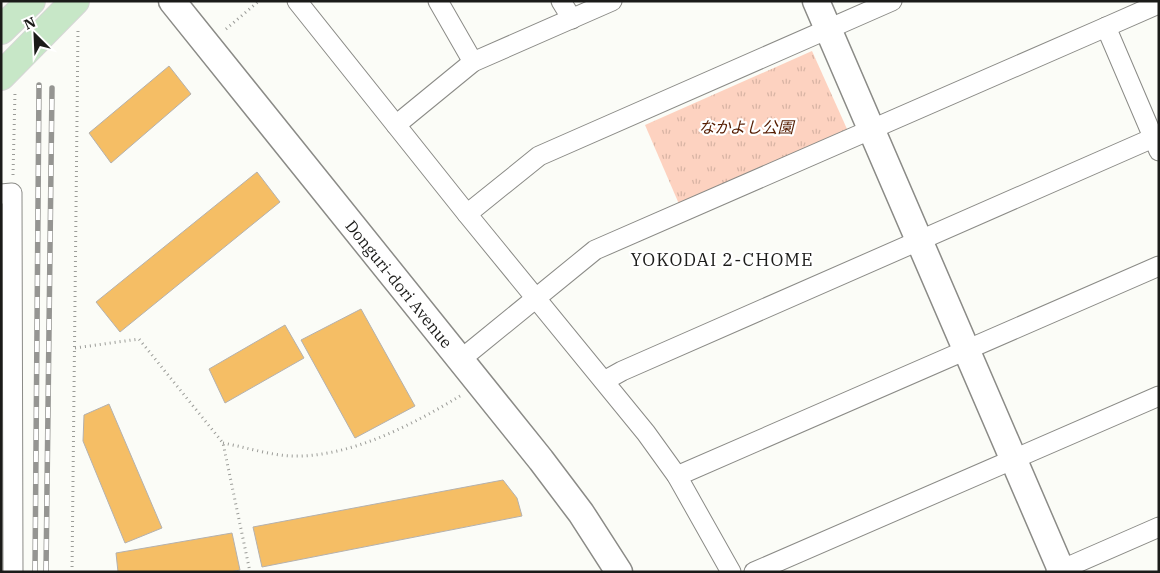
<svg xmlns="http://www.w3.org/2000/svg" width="1160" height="573" font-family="'IBM Plex Serif','Noto Sans JP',serif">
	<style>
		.grass { fill: url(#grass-tufts) }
		.building { fill: #f5be65; stroke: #b4b1ae }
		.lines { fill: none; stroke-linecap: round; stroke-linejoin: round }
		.street-casing { stroke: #8b8b87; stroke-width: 21 }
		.secondary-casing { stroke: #8b8b87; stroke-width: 29 }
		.primary-casing { stroke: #d6d6d6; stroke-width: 30 }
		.path { stroke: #9b9c98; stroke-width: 3; stroke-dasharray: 1 4; stroke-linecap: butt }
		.street { stroke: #fff; stroke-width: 19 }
		.secondary { stroke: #fff; stroke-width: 26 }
		.primary { stroke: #c7e7c7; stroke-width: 28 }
		.rail-casing { stroke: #959592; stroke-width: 5.5 }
		.rail { stroke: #fff; stroke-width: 4; stroke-dasharray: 11; stroke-linecap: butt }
		.labels { text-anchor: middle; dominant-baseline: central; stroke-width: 4.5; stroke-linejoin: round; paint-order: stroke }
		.park-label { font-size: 16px; font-style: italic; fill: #551c00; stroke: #fff }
		.street-label { font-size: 16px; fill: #1b1b19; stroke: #fff }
		.neighbourhood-label { font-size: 18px; letter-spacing: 1px; fill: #1b1b19; stroke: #fff }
	</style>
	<defs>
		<pattern id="grass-tufts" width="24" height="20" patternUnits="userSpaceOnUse" patternTransform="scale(1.25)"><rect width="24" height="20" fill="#fdd2c0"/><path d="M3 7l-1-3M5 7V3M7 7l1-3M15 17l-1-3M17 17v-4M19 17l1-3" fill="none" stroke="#d8b4a4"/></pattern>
	</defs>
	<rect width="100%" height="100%" fill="#fbfcf7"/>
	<path class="grass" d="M812 51 847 129 679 204 645 125Z"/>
	<g class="building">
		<path d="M169 66 191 94 111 163 89 133Z"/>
		<path d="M257 172 280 202 120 332 96 302Z"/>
		<path d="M361 309 415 406 355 438 301 340Z"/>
		<path d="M285 325 304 358 225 403 209 369Z"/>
		<path d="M109 404 162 528 125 543 83 441 84 415Z"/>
		<path d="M503 480 517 498 522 516 262 567 253 527Z"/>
		<path d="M232 533 240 570 230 572H118L116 553Z"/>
	</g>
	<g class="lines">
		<g class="street-casing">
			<g id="street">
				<path d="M297 1 467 214 646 433 677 476 731 572"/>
				<path d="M438 1 473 62"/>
				<path d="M561 1 572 19"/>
				<path d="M1106 27 1159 151"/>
				<path d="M396 125 473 62 612 1"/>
				<path d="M1 194 12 193 13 572"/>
				<path d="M467 214 539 156 892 1"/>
				<path d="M460 360 595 250 1106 27 1156 5 1155 1"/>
				<path d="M604 381 622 371 1153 138"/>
				<path d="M677 476 1159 266"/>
				<path d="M754 572 1159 396"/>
				<path d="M1056 572 1159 527"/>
			</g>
		</g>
		<g class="secondary-casing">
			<g id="secondary">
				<path d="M172 1 541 460 581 513 619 572"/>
				<path d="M816 1 1062 572"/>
			</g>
		</g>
		<g class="primary-casing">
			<g id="primary">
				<path d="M1 30 31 1"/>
				<path d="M1 76 75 1"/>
			</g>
		</g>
		<g class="path">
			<path d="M226 29 259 1"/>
			<path d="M13 175 15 92"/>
			<path d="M75 348 139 339 223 443 250 572"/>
			<path d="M223 443C245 447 269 455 291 456 349 458 412 425 460 396"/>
			<path d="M72 572 78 29"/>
		</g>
		<use href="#street" class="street"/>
		<use href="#secondary" class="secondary"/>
		<use href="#primary" class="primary"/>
		<g class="rail-casing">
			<g id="rail">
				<path d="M35 572 39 85"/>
				<path d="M46 572 52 88"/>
			</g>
		</g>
		<use href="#rail" class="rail"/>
	</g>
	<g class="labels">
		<g class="park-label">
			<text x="746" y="127">なかよし公園</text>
		</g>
		<g class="street-label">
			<text transform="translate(399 284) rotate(51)">Donguri-dori Avenue</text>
		</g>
		<g class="neighbourhood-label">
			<text x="722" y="259">YOKODAI 2-CHOME</text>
		</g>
	</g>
	<rect width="1160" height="573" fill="none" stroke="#1b1b19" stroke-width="5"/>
	<g transform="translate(35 35) rotate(336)" stroke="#ffffff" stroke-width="4" paint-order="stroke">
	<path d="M0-4L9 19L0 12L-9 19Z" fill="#1b1b19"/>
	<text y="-8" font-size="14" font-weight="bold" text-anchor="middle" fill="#1b1b19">N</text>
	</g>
</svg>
